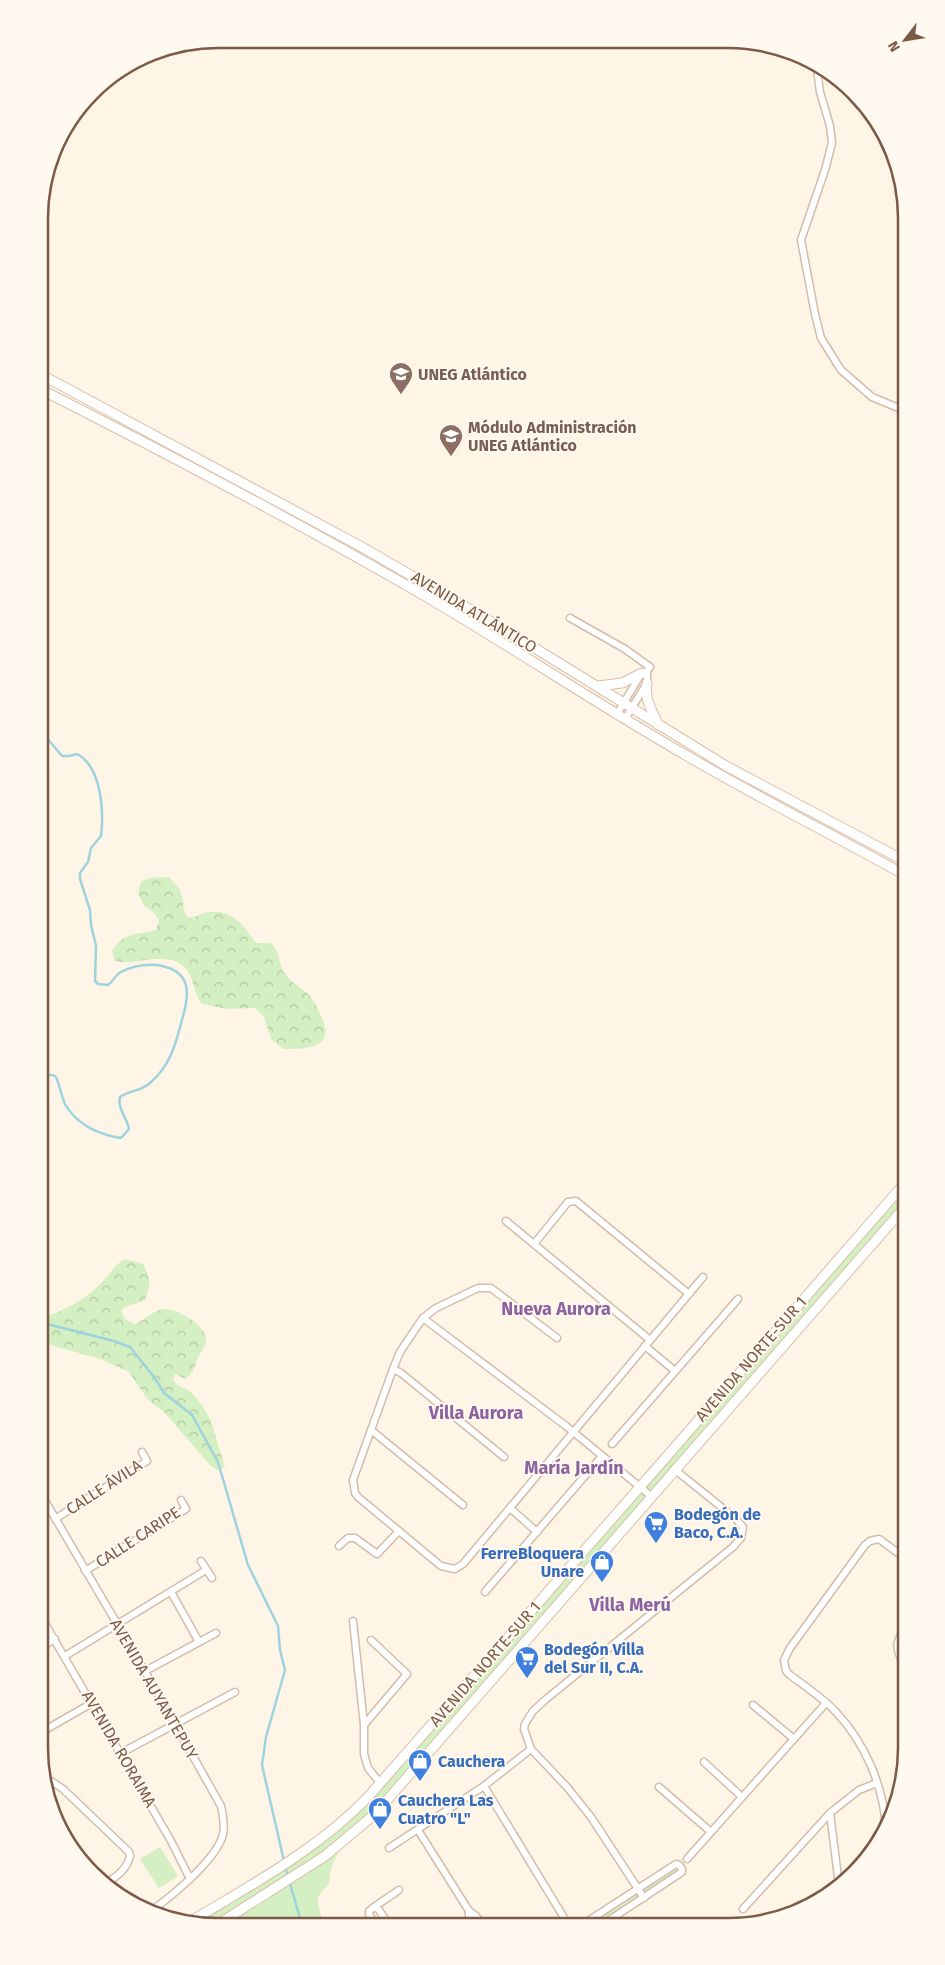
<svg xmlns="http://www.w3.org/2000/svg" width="945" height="1965" font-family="'Fira Sans',sans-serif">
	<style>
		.grass { fill: #d4efc2 }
		.forest { fill: url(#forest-crowns) }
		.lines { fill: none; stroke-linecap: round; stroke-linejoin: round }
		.stream { stroke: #9dd3de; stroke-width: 2.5 }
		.minor-casing { stroke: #d3bcaa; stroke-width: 9 }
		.secondary-casing { stroke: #d9bfa9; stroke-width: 11 }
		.minor { stroke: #fff; stroke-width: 6 }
		.secondary { stroke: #fff; stroke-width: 9 }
		.labels { text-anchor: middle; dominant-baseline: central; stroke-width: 4; stroke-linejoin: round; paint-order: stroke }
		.education-label { font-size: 16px; font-weight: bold; fill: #785e54; stroke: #fff9ef; text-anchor: start }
		.street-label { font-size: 16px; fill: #7c5a47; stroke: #fff9ef }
		.shop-label { font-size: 16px; font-weight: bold; fill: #366cbe; stroke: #fff9ef; text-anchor: start }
		.neighbourhood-label { font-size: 18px; font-weight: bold; fill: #8c639f; stroke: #fff9ef }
		.rim { fill: none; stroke: #7c5a47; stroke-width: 2.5 }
	</style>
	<defs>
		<pattern id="forest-crowns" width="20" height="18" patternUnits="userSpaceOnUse" patternTransform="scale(1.25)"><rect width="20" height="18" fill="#d4efc2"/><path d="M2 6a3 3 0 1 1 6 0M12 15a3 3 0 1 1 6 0" fill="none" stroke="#b1c59f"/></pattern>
	</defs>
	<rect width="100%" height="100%" fill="#fff5e6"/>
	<g class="grass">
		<path d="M904 1184V1208L337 1851V1856L331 1868 329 1883 318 1897V1905L323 1922 188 1923 338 1826Z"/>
		<path d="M160 1847 178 1876 159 1888 140 1859Z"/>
		<path d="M676 1864 682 1869 608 1921H588Z"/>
	</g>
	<g class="forest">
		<path d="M169 877C172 881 177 885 180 890 184 900 182 909 188 918 196 918 203 912 210 912 233 910 244 926 256 943H271C281 952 278 964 285 974 291 983 301 987 308 994 314 1000 319 1010 322 1018 336 1048 306 1049 283 1049L271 1039 264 1017 255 1008 226 1009 202 1004C192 992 195 979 186 969 166 948 137 967 115 961L112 951C126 930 134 936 156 930L159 920 153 912 144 906 138 893 141 882 149 878Z"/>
		<path d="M125 1259 143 1264C151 1278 151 1285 145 1300L125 1307 121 1311 125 1319 135 1324C146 1320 154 1308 166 1309 178 1310 207 1325 206 1340 206 1348 199 1353 197 1360 194 1368 193 1374 185 1379L175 1374 173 1379 176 1384 191 1392 202 1405 211 1421 225 1467 217 1470 210 1465 164 1412 148 1400 129 1372 101 1359 43 1343V1314L47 1316C68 1309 88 1298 103 1281 112 1272 113 1266 125 1259Z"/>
	</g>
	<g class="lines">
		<g class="stream">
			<path d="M41 731 62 756H69L77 754C102 767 104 812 101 836L91 848 88 862 80 873V879L90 910 91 925 96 946 95 981 98 984 108 985C113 982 115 975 121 972 132 966 149 963 162 966 190 972 190 992 183 1016 176 1042 172 1064 150 1083 140 1092 129 1090 120 1097 117 1108 127 1118 129 1129L121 1138C99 1135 76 1124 65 1104 61 1095 60 1086 56 1077L53 1075H48L42 1080"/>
			<path d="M43 1323 114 1341 130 1347 154 1377 164 1393 192 1415 218 1462 248 1565 278 1626 280 1650 285 1670 266 1737 262 1765 284 1861"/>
			<path d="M285 1866 301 1922"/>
		</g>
		<g class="minor-casing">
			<g id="minor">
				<path d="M817 69 820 92 830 126 832 143 825 170 801 240 815 314 821 338 841 370 872 397 901 409"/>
				<path d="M570 618 625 649 650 667 647 671V683L625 719"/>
				<path d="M617 714 641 674"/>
				<path d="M42 865 44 862"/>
				<path d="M506 1221 650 1340"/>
				<path d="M534 1244 568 1202 576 1201 689 1294"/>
				<path d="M423 1318 566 1426 651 1496"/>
				<path d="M557 1338 491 1288H478L436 1308 423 1318 414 1331 400 1352 393 1369 353 1480 355 1493 358 1497 441 1566 455 1569 463 1564 703 1277"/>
				<path d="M645 1346 675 1371"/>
				<path d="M393 1369 401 1373 504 1457"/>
				<path d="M371 1430 463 1505"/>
				<path d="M612 1444 738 1299"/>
				<path d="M44 1499 154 1687 221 1806C223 1815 225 1825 223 1834 218 1858 174 1894 154 1909"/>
				<path d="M510 1508 537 1532"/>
				<path d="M55 1519 147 1461 142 1452"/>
				<path d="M339 1546 348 1538H355L377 1554 399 1531"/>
				<path d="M201 1561 212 1578"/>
				<path d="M85 1571 186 1509 181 1500"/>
				<path d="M171 1592 199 1642"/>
				<path d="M485 1592 602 1456"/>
				<path d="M353 1621 364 1725V1754L368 1768 381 1784"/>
				<path d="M44 1622 171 1841 190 1879"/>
				<path d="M905 1628C894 1644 895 1650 906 1666"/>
				<path d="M44 1645 55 1639"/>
				<path d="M65 1656 206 1570"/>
				<path d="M145 1671 216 1633"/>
				<path d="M753 1705 794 1739"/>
				<path d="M364 1725 407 1674 371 1640"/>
				<path d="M45 1730 92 1703"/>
				<path d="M121 1753 235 1692"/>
				<path d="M704 1762 742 1797"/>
				<path d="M45 1777 63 1789 129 1852 130 1856C127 1869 116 1878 103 1884"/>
				<path d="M484 1786 566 1921"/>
				<path d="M659 1787 711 1832"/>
				<path d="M830 1813 839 1885"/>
				<path d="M886 1827C883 1785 865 1743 836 1712 823 1698 806 1687 790 1675L786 1671 784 1660 790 1648 865 1545 870 1541 879 1539 905 1558"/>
				<path d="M418 1830 469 1911 476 1916 480 1921"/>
				<path d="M389 1848 484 1786 531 1749"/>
				<path d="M687 1859 826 1703"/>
				<path d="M644 1898 591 1817 567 1787 531 1749 524 1729 525 1724 533 1711 545 1700 733 1547 741 1538 743 1527 735 1518 674 1469"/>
				<path d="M374 1907 399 1890"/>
				<path d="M743 1909 830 1813 859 1790 877 1783"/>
				<path d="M588 1921 676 1864 679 1865 682 1869V1872L608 1921"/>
				<path d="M374 1922 369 1914V1911L374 1907 379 1910 387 1922"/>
				<path d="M469 1922V1911"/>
			</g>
		</g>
		<g class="secondary-casing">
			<g id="secondary">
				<path d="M40 374 360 546 504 629 726 766 903 860"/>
				<path d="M40 389C170 455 299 523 425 596 514 648 600 706 689 757 759 798 832 834 903 874"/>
				<path d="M647 683C644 700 652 709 658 725"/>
				<path d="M598 686 622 683 642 673"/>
				<path d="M188 1923C251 1885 317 1850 368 1797L661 1463 904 1184"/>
				<path d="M220 1923 325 1856 375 1814 904 1208"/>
			</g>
		</g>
		<use href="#minor" class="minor"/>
		<use href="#secondary" class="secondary"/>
	</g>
	<defs>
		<g id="university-pin" transform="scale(1.25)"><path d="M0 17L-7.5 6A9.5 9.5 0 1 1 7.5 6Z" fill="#8d6e63" stroke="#fff9ef"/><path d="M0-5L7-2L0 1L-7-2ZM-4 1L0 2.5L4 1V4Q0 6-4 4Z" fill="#fff"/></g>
		<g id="supermarket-pin" transform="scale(1.25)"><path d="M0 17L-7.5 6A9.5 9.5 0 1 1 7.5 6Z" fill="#3f7fe0" stroke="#fff9ef"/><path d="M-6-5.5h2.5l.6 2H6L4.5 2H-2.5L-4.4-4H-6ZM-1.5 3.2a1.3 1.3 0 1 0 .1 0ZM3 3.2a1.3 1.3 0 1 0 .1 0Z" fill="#fff"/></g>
		<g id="shop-pin" transform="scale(1.25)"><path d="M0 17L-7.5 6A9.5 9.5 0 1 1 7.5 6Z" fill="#3f7fe0" stroke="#fff9ef"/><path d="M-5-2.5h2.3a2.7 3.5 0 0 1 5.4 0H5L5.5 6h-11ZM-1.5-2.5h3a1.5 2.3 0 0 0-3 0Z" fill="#fff"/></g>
	</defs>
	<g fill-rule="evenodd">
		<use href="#university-pin" x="401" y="374"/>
		<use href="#university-pin" x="451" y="436"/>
		<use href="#supermarket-pin" x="656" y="1523"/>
		<use href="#shop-pin" x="602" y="1562"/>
		<use href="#supermarket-pin" x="527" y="1658"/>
		<use href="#shop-pin" x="420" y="1761"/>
		<use href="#shop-pin" x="380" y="1809"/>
	</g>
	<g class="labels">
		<g class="education-label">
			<text x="418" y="374">UNEG Atlántico</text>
			<text x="468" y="427">Módulo Administración<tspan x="468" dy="18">UNEG Atlántico</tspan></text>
		</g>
		<g class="street-label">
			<text transform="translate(474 612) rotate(31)">AVENIDA ATLÁNTICO</text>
			<text transform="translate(751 1359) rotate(-49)">AVENIDA NORTE-SUR 1</text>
			<text transform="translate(104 1487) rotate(-33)">CALLE ÁVILA</text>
			<text transform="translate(138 1537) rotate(-33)">CALLE CARIPE</text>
			<text transform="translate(485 1664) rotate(-49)">AVENIDA NORTE-SUR 1</text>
			<text transform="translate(154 1689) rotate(60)">AVENIDA AUYANTEPUY</text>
			<text transform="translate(119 1749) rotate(60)">AVENIDA RORAIMA</text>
		</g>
		<g class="shop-label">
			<text x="674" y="1514">Bodegón de<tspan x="674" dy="18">Baco, C.A.</tspan></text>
			<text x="584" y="1553" text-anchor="end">FerreBloquera<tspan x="584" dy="18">Unare</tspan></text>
			<text x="544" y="1649">Bodegón Villa<tspan x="544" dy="18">del Sur II, C.A.</tspan></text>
			<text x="438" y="1761">Cauchera</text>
			<text x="398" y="1800">Cauchera Las<tspan x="398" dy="18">Cuatro "L"</tspan></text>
		</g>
		<g class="neighbourhood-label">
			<text x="556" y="1309">Nueva Aurora</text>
			<text x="476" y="1413">Villa Aurora</text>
			<text x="574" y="1468">María Jardín</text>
			<text x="630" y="1605">Villa Merú</text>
		</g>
	</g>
	<path d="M0 0H945V1965H0ZM218 48H728A170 170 0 0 1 898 218V1748A170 170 0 0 1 728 1918H218A170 170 0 0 1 48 1748V218A170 170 0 0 1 218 48Z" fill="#fff9ef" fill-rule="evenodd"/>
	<path class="rim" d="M218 48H728A170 170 0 0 1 898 218V1748A170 170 0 0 1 728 1918H218A170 170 0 0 1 48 1748V218A170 170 0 0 1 218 48Z"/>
	<g transform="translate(905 40) rotate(239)" stroke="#fff9ef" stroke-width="4" paint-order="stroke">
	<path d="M0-4L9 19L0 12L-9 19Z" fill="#7c5a47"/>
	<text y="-8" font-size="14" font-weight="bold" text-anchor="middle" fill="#7c5a47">N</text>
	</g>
</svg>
